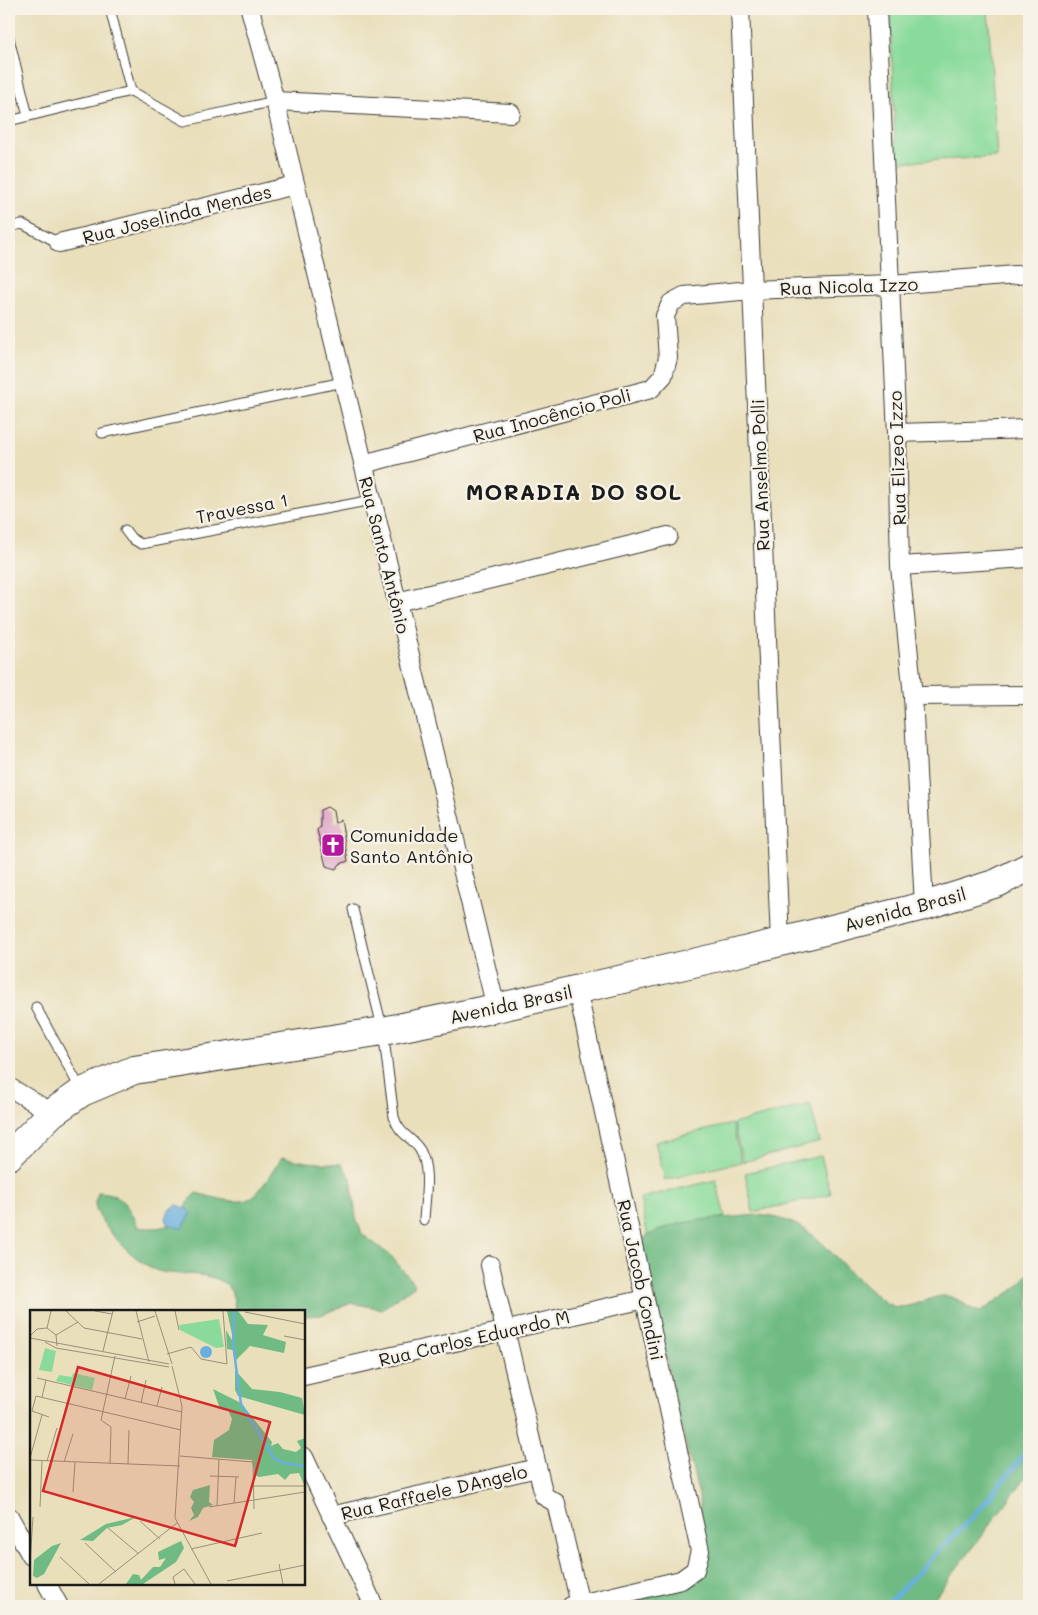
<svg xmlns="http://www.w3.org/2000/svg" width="1038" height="1615" font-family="Mali,sans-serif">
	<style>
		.green { fill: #8adb9b; stroke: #537c5c }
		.forest { fill: #6fbb83; stroke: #466c50 }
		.water { fill: #69b0e0; stroke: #42667e }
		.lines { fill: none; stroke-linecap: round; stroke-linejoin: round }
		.stream { stroke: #69b0e0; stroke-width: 4.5 }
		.building { fill: #dda2c5 }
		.lane-casing { stroke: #3b3934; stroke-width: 11 }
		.street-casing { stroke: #3b3934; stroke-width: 20 }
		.primary-casing { stroke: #3b3934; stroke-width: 30 }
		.lane { stroke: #fff; stroke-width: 9 }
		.street { stroke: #fff; stroke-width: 18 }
		.primary { stroke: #fff; stroke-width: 28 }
		.labels { text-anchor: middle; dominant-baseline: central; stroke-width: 4.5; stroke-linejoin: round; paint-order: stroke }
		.street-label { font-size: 18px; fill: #1c1c1c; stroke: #f7f3e8 }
		.poi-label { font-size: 18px; fill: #1c1c1c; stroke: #f7f3e8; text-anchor: start }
		.district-label { font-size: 22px; font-weight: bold; letter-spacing: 1px; fill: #1c1c1c; stroke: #f7f3e8 }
		.inset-river { fill: none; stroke: #69b0e0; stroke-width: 2.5 }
		.inset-road { fill: none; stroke: #97917b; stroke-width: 1 }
		.view { fill: #d62828; fill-opacity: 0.15; stroke: #d62828; stroke-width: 2.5 }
		.inset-edge { fill: none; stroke: #1c1c1c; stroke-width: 2.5 }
	</style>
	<rect width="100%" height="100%" fill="#f7f3e8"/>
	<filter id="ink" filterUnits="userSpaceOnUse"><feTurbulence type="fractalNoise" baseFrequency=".02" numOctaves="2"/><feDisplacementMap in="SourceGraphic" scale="10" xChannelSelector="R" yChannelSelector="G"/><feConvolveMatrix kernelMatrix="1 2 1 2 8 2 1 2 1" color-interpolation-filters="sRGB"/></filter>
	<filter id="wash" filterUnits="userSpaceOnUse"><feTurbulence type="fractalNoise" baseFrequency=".0096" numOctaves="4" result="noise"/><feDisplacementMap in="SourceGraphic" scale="20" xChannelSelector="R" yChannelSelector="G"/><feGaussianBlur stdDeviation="1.12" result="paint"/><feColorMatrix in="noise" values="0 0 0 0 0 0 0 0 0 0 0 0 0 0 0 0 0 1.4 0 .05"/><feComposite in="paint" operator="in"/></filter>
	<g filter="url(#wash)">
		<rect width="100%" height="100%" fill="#e9dfbb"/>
		<g class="green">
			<path d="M890 9H988L997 157 896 162Z"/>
			<path d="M810 1104 820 1142 743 1162 733 1124Z"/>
			<path d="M732 1124 741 1162 665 1180 655 1142Z"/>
			<path d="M821 1156 831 1194 753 1212 745 1173Z"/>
			<path d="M716 1180 725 1217 648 1237 640 1198Z"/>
		</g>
		<g class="forest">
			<path d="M282 1157 306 1162 341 1164 351 1178 356 1218 362 1234 391 1256 415 1285 382 1309 352 1303 321 1315 304 1316V1311H235C234 1301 234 1291 225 1284 206 1270 179 1277 158 1271 139 1265 96 1224 95 1203 95 1200 98 1195 98 1192 123 1193 128 1207 138 1227 152 1229 166 1229 177 1220 185 1213 187 1200 196 1193 253 1208 250 1206 282 1157Z"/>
			<path d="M757 1215C818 1219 829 1258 871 1291 877 1295 883 1302 890 1305 905 1312 926 1298 942 1296 960 1295 965 1309 980 1312L1016 1288 1029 1273V1473L928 1606H601L690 1580 705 1556 699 1495 676 1406 651 1280 642 1252 644 1238C676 1218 719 1219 757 1215Z"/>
		</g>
		<path class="water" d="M177 1205 188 1209 191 1215 182 1229 169 1225 166 1219 169 1210Z"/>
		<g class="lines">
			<path class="stream" d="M885 1606 978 1511 1029 1449"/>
		</g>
		<g id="blocks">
			<path class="building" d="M327 807 333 811 335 823 341 819 348 861 340 864 336 869 326 866 317 830 320 826V810Z"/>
		</g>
	</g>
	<g filter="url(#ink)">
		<use href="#blocks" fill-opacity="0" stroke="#3b3934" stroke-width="1"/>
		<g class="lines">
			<g class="lane-casing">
				<g id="lane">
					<path d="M110 9 131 91"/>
					<path d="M9 38 28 116"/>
					<path d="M9 121 131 91 185 121 275 101"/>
					<path d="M9 227 22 224 59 243"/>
					<path d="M102 433 343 382"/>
					<path d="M125 530 131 538 141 544 372 500"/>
					<path d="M353 909 383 1031 394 1117C399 1135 411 1136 420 1150 431 1169 425 1199 424 1220"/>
					<path d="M36 1007 81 1090"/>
				</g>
			</g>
			<g class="street-casing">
				<g id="street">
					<path d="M250 9 275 101 496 1008"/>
					<path d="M740 9 780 941"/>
					<path d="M877 9 897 433 900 566 913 696 924 906"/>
					<path d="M275 101 511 113"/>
					<path d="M59 243 295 185"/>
					<path d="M897 433 1029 429"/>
					<path d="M363 464 651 389 663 376 668 358 665 316 671 303 684 296 752 290 891 285 1029 274"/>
					<path d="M900 566 1029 558"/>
					<path d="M397 602 668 536"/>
					<path d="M913 696 1029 695"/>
					<path d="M9 1087 52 1113"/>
					<path d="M490 1265 544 1496 556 1503 580 1604"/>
					<path d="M304 1376 645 1299"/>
					<path d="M304 1457 374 1606"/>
					<path d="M9 1516 31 1556"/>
					<path d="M331 1516 537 1468"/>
					<path d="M47 1584 59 1606"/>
					<path d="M571 1606 681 1580 695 1570 700 1551 577 989"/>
				</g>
			</g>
			<g class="primary-casing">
				<path id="primary" d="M9 1156 52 1113 82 1092 134 1070 383 1031 496 1008 728 955 924 906 997 883 1029 867"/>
			</g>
			<use href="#lane" class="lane"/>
			<use href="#street" class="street"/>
			<use href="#primary" class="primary"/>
		</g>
	</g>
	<defs>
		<g id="church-square" transform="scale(1.25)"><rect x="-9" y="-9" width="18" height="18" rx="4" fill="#b5179e" stroke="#f7f3e8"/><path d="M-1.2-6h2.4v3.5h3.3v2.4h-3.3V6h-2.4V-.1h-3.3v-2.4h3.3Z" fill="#fff"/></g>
	</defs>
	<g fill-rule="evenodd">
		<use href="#church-square" x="333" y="845"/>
	</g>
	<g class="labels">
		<g class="street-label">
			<text transform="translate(177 214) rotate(-14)">Rua Joselinda Mendes</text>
			<text transform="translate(849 286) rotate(-2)">Rua Nicola Izzo</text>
			<text transform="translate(552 415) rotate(-15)">Rua Inocêncio Poli</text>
			<text transform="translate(897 458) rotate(-92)">Rua Elizeo Izzo</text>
			<text transform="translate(760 475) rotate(-92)">Rua Anselmo Polli</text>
			<text transform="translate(242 508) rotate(-11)">Travessa 1</text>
			<text transform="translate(385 555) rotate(76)">Rua Santo Antônio</text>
			<text transform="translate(905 909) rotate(-15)">Avenida Brasil</text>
			<text transform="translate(511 1004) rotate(-12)">Avenida Brasil</text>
			<text transform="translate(641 1280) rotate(78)">Rua Jacob Condini</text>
			<text transform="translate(474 1338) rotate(-13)">Rua Carlos Eduardo M</text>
			<text transform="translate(434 1492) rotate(-13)">Rua Raffaele DAngelo</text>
		</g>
		<g class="poi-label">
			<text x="350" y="835">Comunidade<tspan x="350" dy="21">Santo Antônio</tspan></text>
		</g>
		<g class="district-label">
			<text x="574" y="491">MORADIA DO SOL</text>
		</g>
	</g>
	<g transform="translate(30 1310)">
		<rect width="275" height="275" fill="#e9dfbb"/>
		<path d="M189 9 194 37 186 38 150 20 149 15ZM15 38 26 41 22 62 9 60ZM43 63 65 68 62 80 26 71 29 65 42 67Z" fill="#8adb9b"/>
		<path d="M197 1H208L218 14 238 15 233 25 256 32 254 43 220 36 206 50 203 40 197 39 196 20 203 32V29ZM205 60 222 79 250 82 272 88 275 105 208 86 205 80ZM183 79 211 93 242 132 241 136 248 133 253 139 266 142 271 138 267 131 275 128V177L269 163 260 164 255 170 248 164 229 167 225 165 222 150 182 147 184 130 199 120 202 109 198 100 190 99ZM180 175 179 192 183 195 173 198 168 207 159 211 164 205 161 198 164 192 160 187 163 180ZM106 207 92 215 77 218 63 231 50 230 76 214ZM151 231 154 238 146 252 113 274H96L103 264 109 265 111 270 123 257H130L136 248 129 250 128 242ZM31 233 14 264 7 268 3 266 4 250 22 236Z" fill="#6fbb83"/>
		<path d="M170 42a6 6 0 1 1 12 0a6 6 0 1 1-12 0Z" fill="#69b0e0"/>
		<path class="inset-river" d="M204 1 203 34 211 94 244 148 253 153 275 156"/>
		<path class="inset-road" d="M36 1 54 18 112 29M65 1 82 4M106 1 119 52M125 1 142 54M145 1 149 20M215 2 275 14M107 12 125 6M17 18 21 1M26 25 48 12M0 26 7 19 17 18 26 25 27 36M254 26 275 30M0 28 139 54M15 32 26 38 139 57M73 41 83 1M137 44 161 37 171 49 197 54 193 1M142 56 152 96 145 208 181 274M7 68 152 102M12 87 16 70M95 89 101 66M111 93 116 70M127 96 132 77M19 107 2 101 6 86 151 120M150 146 223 152 224 199M0 148 12 105M0 150 150 156M17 151 27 118M34 152 43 124M80 154 81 117 71 110 85 46M98 154 99 120M180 166 209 167M223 176H275M43 182 45 152M204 193 206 167M187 196 189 149M10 197 12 151M179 197 275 182M110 211 130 229M78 218 109 244M55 233 86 262M161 239 232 223M30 247 59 274M0 253 3 207M249 254 253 274M197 271 275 255M69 274 147 213M145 274 143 267 154 259 165 274"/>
		<path class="view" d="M48 57 240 112 205 236 13 181Z"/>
		<rect width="275" height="275" class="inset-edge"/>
	</g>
	<rect width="1038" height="1615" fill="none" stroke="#f7f3e8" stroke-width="30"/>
</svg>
